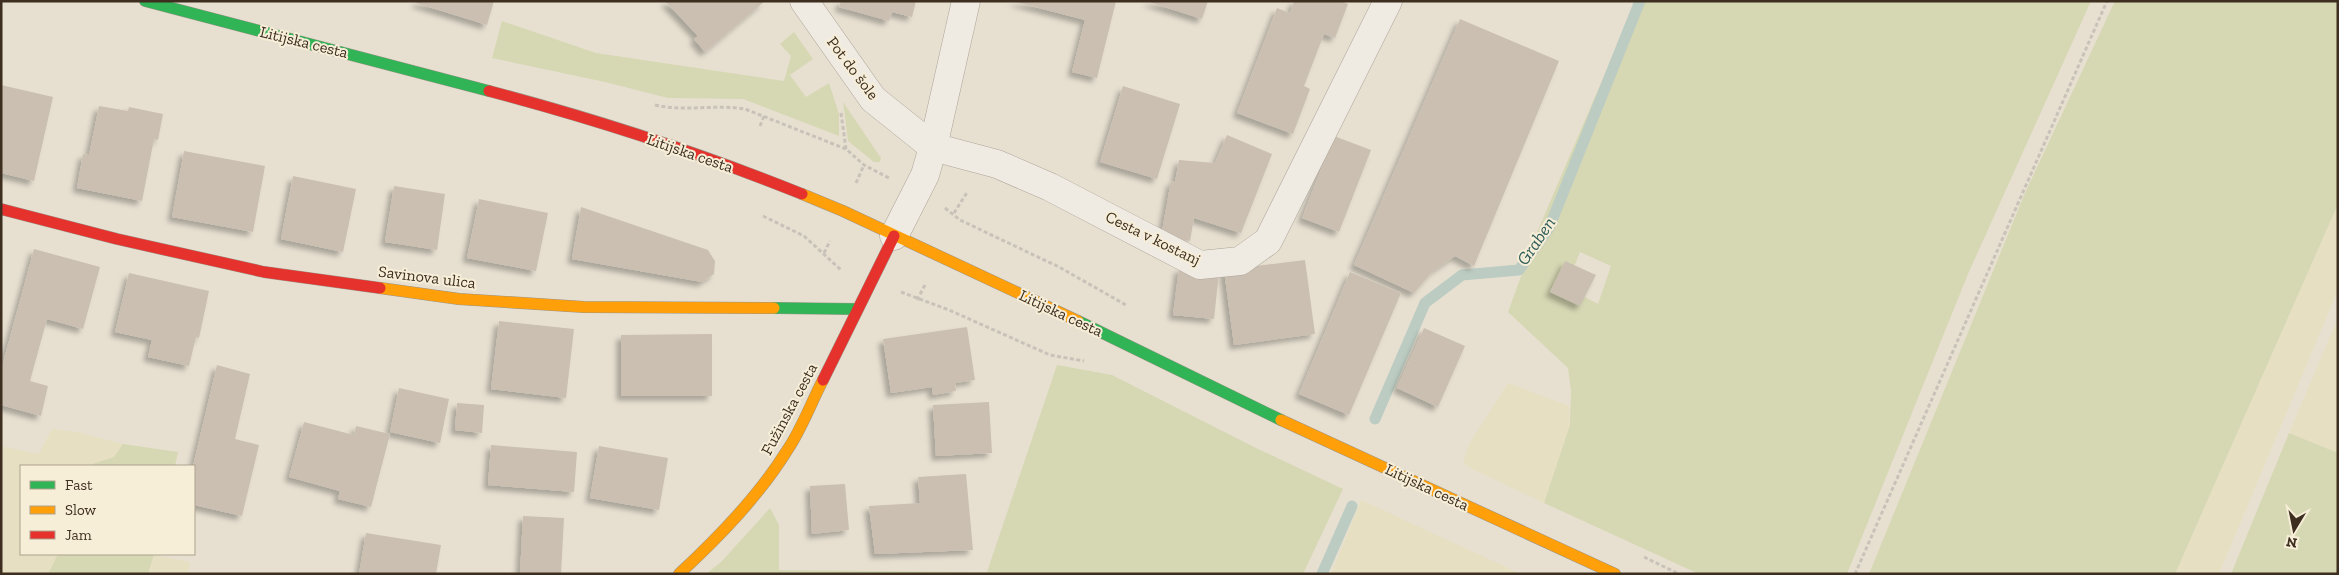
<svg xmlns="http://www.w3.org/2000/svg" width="2339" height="575" font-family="'Zilla Slab',serif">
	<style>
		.farmland { fill: #e6dfc2 }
		.green { fill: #d6d7b3; fill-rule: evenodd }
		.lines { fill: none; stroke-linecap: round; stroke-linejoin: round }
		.stream { stroke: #bcccc2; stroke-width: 11 }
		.building { fill: #cbbfb2; filter: url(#shadow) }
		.street-casing { stroke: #ada599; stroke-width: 29 }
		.fast-casing { stroke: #9c958a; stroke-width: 12 }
		.slow-casing { stroke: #9c958a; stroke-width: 12 }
		.jam-casing { stroke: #9c958a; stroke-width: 12 }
		.path { stroke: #c8c2b9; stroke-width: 3; stroke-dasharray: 4 2.5; stroke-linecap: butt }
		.street { stroke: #efebe3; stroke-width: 28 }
		.fast { stroke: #30b455; stroke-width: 11 }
		.slow { stroke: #ff9f0a; stroke-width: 11 }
		.jam { stroke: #e5322d; stroke-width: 11 }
		.labels { text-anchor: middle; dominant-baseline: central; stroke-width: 4; stroke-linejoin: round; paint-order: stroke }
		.street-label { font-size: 16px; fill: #3d2e20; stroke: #f7eed8 }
		.water-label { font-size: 18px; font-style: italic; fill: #2f5d5a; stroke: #f7eed8 }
	</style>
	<defs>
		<filter id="shadow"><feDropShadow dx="-4.5" dy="4.5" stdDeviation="2.5" flood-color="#0004"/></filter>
	</defs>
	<rect width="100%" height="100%" fill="#e7e0d1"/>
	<g class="farmland">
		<path d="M2338 204V290L2219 574H2175Z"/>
		<path d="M2338 318V453L2289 433Z"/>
		<path d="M1508 383 1569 406 1570 425 1544 503 1472 469 1463 463 1469 444Z"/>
		<path d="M52 429 78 432 123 444 114 457 86 466H21V554H58L48 574H1V446L39 454Z"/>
		<path d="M1361 500 1521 574H1331Z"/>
		<path d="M154 555 190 562 188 574H148Z"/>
	</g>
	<g class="green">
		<path d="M1636 1H2091L1968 274 1847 574H1699L1544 503 1570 425 1571 391 1568 368 1508 312 1538 230ZM1580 252 1611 266 1598 304 1566 287Z"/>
		<path d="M2115 1H2338V204L2175 574H1869L2025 193Z"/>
		<path d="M502 21 596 53 784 81 791 56 780 44 794 32 813 59 790 75 806 97 829 83 839 114V136L743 99 668 98 605 82 492 58Z"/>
		<path d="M843 102 881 158 880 162H874L848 141Z"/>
		<path d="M1057 365 1112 375 1256 448 1343 489 1303 574H706L722 561 770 508 779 525V570L987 572Z"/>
		<path d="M2289 433 2338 453V574H2231Z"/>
		<path d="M123 444 178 452 175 466H86L114 457Z"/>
		<path d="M58 554H154L148 574H48Z"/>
	</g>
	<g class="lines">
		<g class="stream">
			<path d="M1375 419 1425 303 1462 275 1519 270 1549 228 1640 1"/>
			<path d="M1322 574 1352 506"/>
		</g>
	</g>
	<g class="building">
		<path d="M417 1H494L487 25 416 3Z"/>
		<path d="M665 1H765L705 52 694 39 698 36Z"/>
		<path d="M841 1H916L912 17 892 12 889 21 839 7Z"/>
		<path d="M1012 1H1116L1097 78 1072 72 1085 20Z"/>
		<path d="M1146 1H1208L1202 19Z"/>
		<path d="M1294 1H1341L1348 4 1335 38 1324 34 1304 86 1310 89 1293 134 1237 113 1277 8 1290 13Z"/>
		<path d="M1460 19 1559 61 1474 266 1455 256 1433 271 1414 293 1354 265Z"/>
		<path d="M1 85 53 97 34 181 1 173Z"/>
		<path d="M1123 86 1180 104 1157 179 1100 162Z"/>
		<path d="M99 106 128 111 129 107 163 114 158 140 154 139 142 201 77 188 83 154 89 155Z"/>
		<path d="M1227 135 1272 154 1241 233 1194 218 1190 241 1161 237 1171 181 1175 182 1179 160 1215 163Z"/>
		<path d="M1334 136 1371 150 1339 232 1302 218Z"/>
		<path d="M184 151 265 166 253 232 172 217Z"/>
		<path d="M293 176 356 189 343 252 281 239Z"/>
		<path d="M394 186 445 194 437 250 385 242Z"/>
		<path d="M479 199 548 213 536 271 467 258Z"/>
		<path d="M581 207 708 250 715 261 714 274 702 282 572 259Z"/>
		<path d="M34 249 100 267 83 329 47 319 30 381 48 386 41 416 1 405V370Z"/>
		<path d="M1305 260 1315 334 1234 345 1224 270Z"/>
		<path d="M1565 261 1596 275 1580 306 1550 292Z"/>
		<path d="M1179 268 1219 273 1214 319 1173 315Z"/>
		<path d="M1350 272 1401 293 1349 415 1299 394Z"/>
		<path d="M129 273 209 291 199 338 196 337 189 366 148 357 152 340 115 332Z"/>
		<path d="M499 321 574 329 566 398 491 389Z"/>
		<path d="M967 327 975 380 955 383 956 391 933 395 932 387 891 393 883 339Z"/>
		<path d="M1424 328 1465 346 1438 407 1397 388Z"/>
		<path d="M712 334V396H621V335Z"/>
		<path d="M217 365 250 374 235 439 259 445 242 516 194 505 193 466Z"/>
		<path d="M399 388 449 399 440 443 390 432Z"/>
		<path d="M989 402 992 453 936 456 933 405Z"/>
		<path d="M457 403 484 405 482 433 455 430Z"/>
		<path d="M304 422 354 435 356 426 390 434 371 507 338 499 340 491 289 477Z"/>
		<path d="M491 445 577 452 574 492 488 485Z"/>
		<path d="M599 446 668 458 659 510 590 498Z"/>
		<path d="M966 474 973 550 875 554 869 506 920 503 918 477Z"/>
		<path d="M845 484 849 530 812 534 810 486Z"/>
		<path d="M523 516 564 518 561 574H520Z"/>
		<path d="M366 533 441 545 436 574H359Z"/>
	</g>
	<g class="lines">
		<g class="street-casing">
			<g id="street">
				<path d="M804 1 873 99 933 147 997 164 1050 187 1200 265 1240 261 1268 241 1388 1"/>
				<path d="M894 236 925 175 933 147 966 1"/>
			</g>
		</g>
		<g class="fast-casing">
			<g id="fast">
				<path d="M145 1 489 91"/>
				<path d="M774 308 856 309"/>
				<path d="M1078 321 1281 420"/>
			</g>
		</g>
		<g class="slow-casing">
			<g id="slow">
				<path d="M802 194 843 211 1078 321"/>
				<path d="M380 288 459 299 584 307 774 308"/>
				<path d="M1281 420 1615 574"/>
				<path d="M679 574C719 537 759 496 788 449 802 428 811 403 823 380"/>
			</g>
		</g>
		<g class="jam-casing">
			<g id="jam">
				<path d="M489 91C595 119 700 153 802 194"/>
				<path d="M1 209 117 239 264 272 380 288"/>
				<path d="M823 380 894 236"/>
			</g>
		</g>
		<g class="path">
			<path d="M655 105C685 112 715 104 745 109L846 149 864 165 889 178"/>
			<path d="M841 113 846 149"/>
			<path d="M760 126 764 116"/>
			<path d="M856 183 864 165"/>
			<path d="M945 208 960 220 1059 267 1126 305"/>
			<path d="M954 213 968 191"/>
			<path d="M763 216 804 236 841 270"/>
			<path d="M824 253 830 241"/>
			<path d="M901 292 949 310 1050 355 1084 361"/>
			<path d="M917 300 925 285"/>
			<path d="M1644 557 1679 574"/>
			<path d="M1855 574 2107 1"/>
		</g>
		<use href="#street" class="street"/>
		<use href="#fast" class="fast"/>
		<use href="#slow" class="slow"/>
		<use href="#jam" class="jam"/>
	</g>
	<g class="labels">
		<g class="street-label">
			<text transform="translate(304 42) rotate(14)">Litijska cesta</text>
			<text transform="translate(853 68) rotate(53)">Pot do šole</text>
			<text transform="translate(690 153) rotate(19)">Litijska cesta</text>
			<text transform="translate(1153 238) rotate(26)">Cesta v kostanj</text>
			<text transform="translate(427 277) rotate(7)">Savinova ulica</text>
			<text transform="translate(1061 313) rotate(25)">Litijska cesta</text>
			<text transform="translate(789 409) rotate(-62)">Fužinska cesta</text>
			<text transform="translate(1427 487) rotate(25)">Litijska cesta</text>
		</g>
		<g class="water-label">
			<text transform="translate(1536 241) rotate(-56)">Graben</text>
		</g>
	</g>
	<rect width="2339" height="575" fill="none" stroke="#3d2e20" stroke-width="5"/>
	<rect x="20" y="465" width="175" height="90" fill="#f7eed8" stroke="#ada18e"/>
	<rect x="30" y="481" width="25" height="8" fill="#30b455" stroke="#ada18e"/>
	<text x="65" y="490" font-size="15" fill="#3d2e20">Fast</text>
	<rect x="30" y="506" width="25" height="8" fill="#ff9f0a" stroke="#ada18e"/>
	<text x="65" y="515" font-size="15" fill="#3d2e20">Slow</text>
	<rect x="30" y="531" width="25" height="8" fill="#e5322d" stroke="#ada18e"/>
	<text x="65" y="540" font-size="15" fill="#3d2e20">Jam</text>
	<g transform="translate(2294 530) rotate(190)" stroke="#f7eed8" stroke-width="4" paint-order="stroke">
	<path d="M0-4L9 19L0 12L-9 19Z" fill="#3d2e20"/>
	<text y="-8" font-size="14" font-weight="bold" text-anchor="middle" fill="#3d2e20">N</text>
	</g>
</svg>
